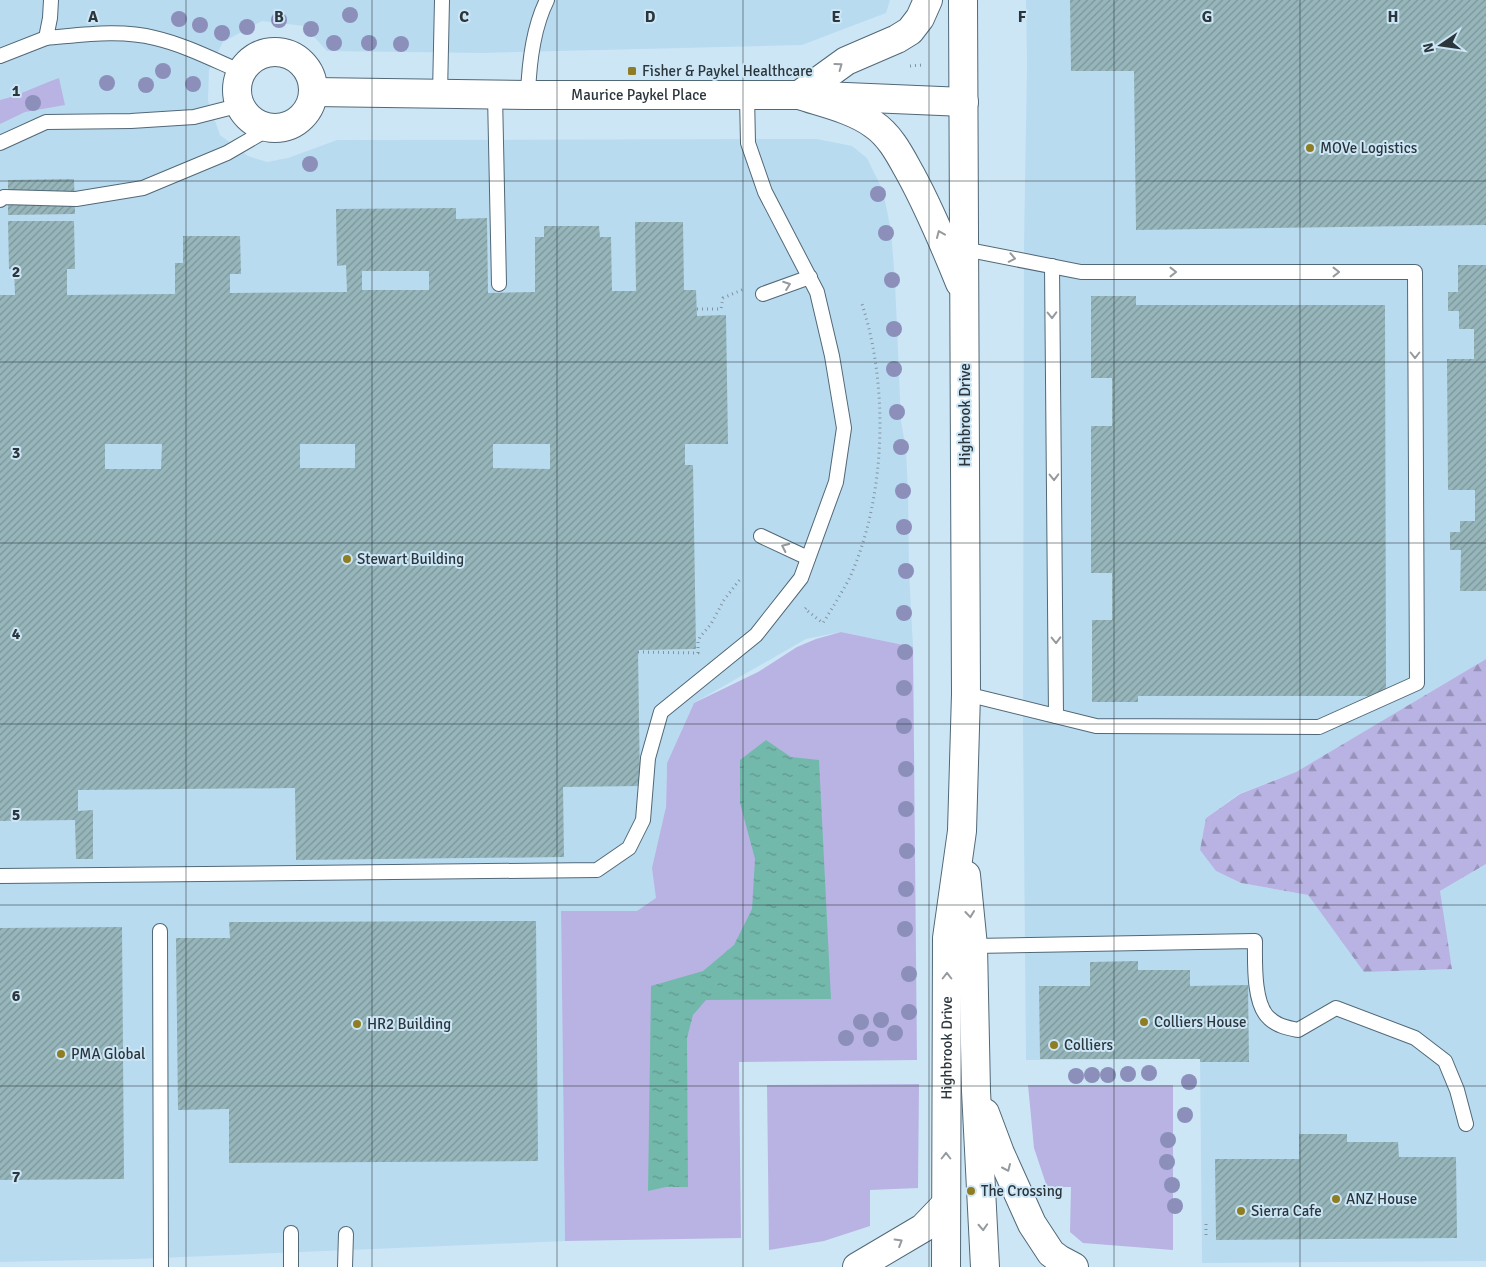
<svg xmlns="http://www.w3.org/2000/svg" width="1486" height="1267" font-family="Signika,sans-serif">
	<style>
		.built { fill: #b9dbf0 }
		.green { fill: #b9b3e3 }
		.forest { fill: url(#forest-firs) }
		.water { fill: url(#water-ripples) }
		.building { fill: url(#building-hatch); fill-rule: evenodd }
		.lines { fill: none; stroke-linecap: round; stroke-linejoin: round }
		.service-casing { stroke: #516877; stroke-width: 16 }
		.minor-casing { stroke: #516877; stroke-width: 30 }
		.primary-casing { stroke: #516877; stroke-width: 30 }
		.path { stroke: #81949f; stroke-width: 3; stroke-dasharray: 1 4; stroke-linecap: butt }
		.service { stroke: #fff; stroke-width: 14 }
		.minor { stroke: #fff; stroke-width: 28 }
		.primary { stroke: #fff; stroke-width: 28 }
		.tree { fill: #8b8fba }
		.oneway { stroke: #959a9e }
		.grid { fill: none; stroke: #2b363c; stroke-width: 1; stroke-opacity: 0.55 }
		.poi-dot { fill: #8e7d23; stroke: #cce6f6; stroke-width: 2 }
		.labels { text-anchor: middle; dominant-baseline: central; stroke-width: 4; stroke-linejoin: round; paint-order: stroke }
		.poi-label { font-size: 15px; fill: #2b363c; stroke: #cce6f6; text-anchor: start }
		.street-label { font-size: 15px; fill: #2b363c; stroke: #cce6f6 }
		.grid-label { font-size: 16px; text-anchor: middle; font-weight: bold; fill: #2b363c; stroke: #cce6f6; stroke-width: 4; stroke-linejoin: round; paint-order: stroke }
	</style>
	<defs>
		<pattern id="forest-firs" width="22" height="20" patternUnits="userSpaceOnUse" patternTransform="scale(1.25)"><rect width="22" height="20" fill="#b9b3e3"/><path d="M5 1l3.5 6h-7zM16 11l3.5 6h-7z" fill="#9792b9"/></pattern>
		<pattern id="water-ripples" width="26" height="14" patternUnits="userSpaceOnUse" patternTransform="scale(1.25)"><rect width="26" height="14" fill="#73b9ab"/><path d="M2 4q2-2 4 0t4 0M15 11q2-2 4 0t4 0" fill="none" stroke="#5f978c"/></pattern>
		<pattern id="building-hatch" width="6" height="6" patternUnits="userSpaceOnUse" patternTransform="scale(1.25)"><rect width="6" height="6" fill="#96b6bb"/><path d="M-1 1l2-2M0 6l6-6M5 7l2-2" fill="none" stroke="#7b9599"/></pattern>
	</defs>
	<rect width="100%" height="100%" fill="#cce6f6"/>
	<g class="built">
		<path d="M0 0H890L886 13 802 45 483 53 327 51 304 26 262 21 223 42 209 70 208 101 220 135 248 156 267 162 288 158 337 140 817 139 852 146 867 158 883 191 891 231 895 281 901 421 906 449 908 492 909 571 913 647 841 632 806 639 694 703 667 763 663 911H561L565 1241 134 1259 0 1262Z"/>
		<path d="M1026 0H1486V659L1296 772 1239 794 1206 818 1216 871 1241 883 1308 895 1365 972 1440 891 1486 864V1261L1202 1263 1200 1059 1026 1060 1023 727 1024 244 1027 65Z"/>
	</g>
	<g class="green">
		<path d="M59 78 65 105 25 112 0 124V100C20 95 39 85 59 78Z"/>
		<path d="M841 632 913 647 917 1060 739 1062 741 1238 565 1241 561 911H637L656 898 652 868 666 807 667 763 694 703 758 672 797 647 816 639Z"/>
		<path d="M919 1084 918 1188 870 1190V1226L824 1241 769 1250 767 1085Z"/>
		<path d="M1028 1085H1173V1250L1083 1243 1070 1232 1071 1187H1047L1034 1148Z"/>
	</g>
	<path class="forest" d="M1486 659V864L1440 891 1452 969 1364 972 1308 895 1241 883 1216 871 1200 850 1206 818 1240 794 1296 772Z"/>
	<path class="water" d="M766 740 791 757 819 760 831 999 706 1000 693 1015 687 1038 688 1187H666L648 1191 651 986 703 971 734 945 752 909 755 859 740 803V760Z"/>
	<g class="building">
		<path d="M1070 0H1486V225L1136 230 1134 71H1071Z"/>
		<path d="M74 179 75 214 8 215V180Z"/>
		<path d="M456 208V219L487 218 488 293 535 292V237H544V226H599L600 237H611L612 291H636L635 222H683L684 290H696L697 316 726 315 728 444H685V465H693L696 649 638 650 640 786 563 787 564 857 296 860 295 788 78 790V811L93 810V859H76L75 820 0 821V295H15L14 269H9L8 221H74L75 269H67V295L175 294V263H183V236H240L241 274H230V293L347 292 346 265 337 266 336 209ZM362 271H429V290H362ZM105 444H162L161 469H105ZM300 444H355V468H300ZM493 444H550V469L493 468Z"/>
		<path d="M1458 265H1486V591H1460L1461 550H1450V532H1460V521H1475V490H1448L1447 359H1474V329H1459V311H1448V292H1458Z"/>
		<path d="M1091 296H1136V305H1385L1386 696H1138V702H1092V620H1112V573H1091V426H1112V378H1091Z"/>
		<path d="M536 921 538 1161 229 1163V1109L178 1110 176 938H230L229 922Z"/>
		<path d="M122 927 124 1179 0 1180V928Z"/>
		<path d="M1138 961V970H1190V986L1248 985 1249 1062H1200V1059H1040L1039 986H1090V962Z"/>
		<path d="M1299 1134H1347V1142H1398L1399 1157H1456L1457 1238 1216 1240 1215 1159H1299Z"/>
	</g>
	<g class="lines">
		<g class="service-casing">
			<g id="service">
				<path d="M51 0 50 18 46 38C82 35 120 29 155 38 185 45 214 60 242 72"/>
				<path d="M0 56 46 38"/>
				<path d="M440 94 442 0"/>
				<path d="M495 95 499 284"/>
				<path d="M528 95C529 63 533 28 547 0"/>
				<path d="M0 143 46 122 131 121 194 117 241 105"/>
				<path d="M0 200 4 197 76 199 143 188 227 153 270 128"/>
				<path d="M964 249 1081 272H1415L1417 683 1319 727 1096 726 966 694"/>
				<path d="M1052 266 1056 716"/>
				<path d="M763 294 810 277"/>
				<path d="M761 536 808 558"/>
				<path d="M0 876 597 870 629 848 643 820 648 758 661 712 756 635 801 578 836 482 844 428 832 356 817 292 765 192 748 143 747 96"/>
				<path d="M160 931 161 1267"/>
				<path d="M973 946 1255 941C1255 961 1253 1004 1269 1018 1277 1026 1288 1028 1298 1030L1336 1008 1415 1038 1445 1061 1457 1090 1466 1124"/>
				<path d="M291 1233V1267"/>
				<path d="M345 1267 346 1234"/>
			</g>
		</g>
		<g class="minor-casing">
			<g id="minor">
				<circle cx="275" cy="90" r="38"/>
				<path id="s1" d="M314 92 528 95H799L964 102"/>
			</g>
		</g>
		<g class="primary-casing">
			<g id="primary">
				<path d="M799 95C823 103 852 109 873 124 891 136 901 157 911 175 930 210 945 246 960 283"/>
				<path d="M799 95 846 61 897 39 910 31 920 18 928 0"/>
				<path d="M966 875 973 946 976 1091 985 1267"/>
				<path d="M985 1113 1000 1153 1032 1224 1051 1253 1059 1259 1074 1267"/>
				<path d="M857 1267 923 1228 945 1205"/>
				<path id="s2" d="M946 1267 947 938 962 831 966 694 963 0"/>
			</g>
		</g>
		<g class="path">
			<path d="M910 66 922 65"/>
			<path d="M697 309H721L723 298 744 289"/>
			<path d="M806 608 805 609 823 623C832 608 842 593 850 577 886 497 889 387 862 304"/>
			<path d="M638 652 698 653V641L700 637 711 624 724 600 741 578"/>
			<path d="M1206 1224V1236"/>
		</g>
		<use href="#service" class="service"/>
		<use href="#minor" class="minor"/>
		<use href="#primary" class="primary"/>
	</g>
	<g class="tree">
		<circle cx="350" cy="15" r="8"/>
		<circle cx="179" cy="19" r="8"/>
		<circle cx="279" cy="20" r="8"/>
		<circle cx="200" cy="25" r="8"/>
		<circle cx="247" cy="27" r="8"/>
		<circle cx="311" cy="29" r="8"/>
		<circle cx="222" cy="33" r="8"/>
		<circle cx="334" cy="43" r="8"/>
		<circle cx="369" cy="43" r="8"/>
		<circle cx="401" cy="44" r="8"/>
		<circle cx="163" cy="71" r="8"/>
		<circle cx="107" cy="83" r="8"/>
		<circle cx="193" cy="84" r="8"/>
		<circle cx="146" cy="85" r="8"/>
		<circle cx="33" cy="103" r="8"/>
		<circle cx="310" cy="164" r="8"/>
		<circle cx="878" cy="194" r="8"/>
		<circle cx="886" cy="233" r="8"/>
		<circle cx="892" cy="280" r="8"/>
		<circle cx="894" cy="329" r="8"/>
		<circle cx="894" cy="369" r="8"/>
		<circle cx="897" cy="412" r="8"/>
		<circle cx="901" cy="447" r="8"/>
		<circle cx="903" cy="491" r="8"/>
		<circle cx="904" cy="527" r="8"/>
		<circle cx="906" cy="571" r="8"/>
		<circle cx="904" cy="613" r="8"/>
		<circle cx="905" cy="652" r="8"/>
		<circle cx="904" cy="688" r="8"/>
		<circle cx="904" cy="726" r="8"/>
		<circle cx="906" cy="769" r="8"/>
		<circle cx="906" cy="809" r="8"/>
		<circle cx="907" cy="851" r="8"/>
		<circle cx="906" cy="889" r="8"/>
		<circle cx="905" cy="929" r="8"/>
		<circle cx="909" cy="974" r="8"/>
		<circle cx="909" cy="1012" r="8"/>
		<circle cx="881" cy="1020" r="8"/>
		<circle cx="861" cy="1022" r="8"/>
		<circle cx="895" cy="1033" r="8"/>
		<circle cx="846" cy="1038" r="8"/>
		<circle cx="871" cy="1039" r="8"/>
		<circle cx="1149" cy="1073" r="8"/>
		<circle cx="1128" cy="1074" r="8"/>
		<circle cx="1092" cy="1075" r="8"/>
		<circle cx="1108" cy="1075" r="8"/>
		<circle cx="1076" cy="1076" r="8"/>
		<circle cx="1189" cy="1082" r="8"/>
		<circle cx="1185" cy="1115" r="8"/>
		<circle cx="1168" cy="1140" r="8"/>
		<circle cx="1167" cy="1162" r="8"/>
		<circle cx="1172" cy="1185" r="8"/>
		<circle cx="1175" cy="1206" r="8"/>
	</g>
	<defs><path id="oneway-chevron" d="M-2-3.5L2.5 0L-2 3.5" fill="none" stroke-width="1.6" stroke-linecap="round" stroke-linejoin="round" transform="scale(1.25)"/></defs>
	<g class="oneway">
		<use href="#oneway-chevron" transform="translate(839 66) rotate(-36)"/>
		<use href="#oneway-chevron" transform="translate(940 234) rotate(-113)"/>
		<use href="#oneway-chevron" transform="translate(1012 258) rotate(11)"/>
		<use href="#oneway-chevron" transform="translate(1173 272)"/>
		<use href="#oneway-chevron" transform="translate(1336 272)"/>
		<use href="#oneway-chevron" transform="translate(787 285) rotate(-20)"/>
		<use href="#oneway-chevron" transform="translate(1052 315) rotate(89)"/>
		<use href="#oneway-chevron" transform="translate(1415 355) rotate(90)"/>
		<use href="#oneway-chevron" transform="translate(1054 477) rotate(89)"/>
		<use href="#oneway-chevron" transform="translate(785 547) rotate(-155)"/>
		<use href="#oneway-chevron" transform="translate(1056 640) rotate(89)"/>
		<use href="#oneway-chevron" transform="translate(970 914) rotate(84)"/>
		<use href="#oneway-chevron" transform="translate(947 976) rotate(-90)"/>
		<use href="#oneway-chevron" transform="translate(946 1156) rotate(-90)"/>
		<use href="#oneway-chevron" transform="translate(1007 1168) rotate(66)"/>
		<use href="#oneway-chevron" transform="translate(983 1227) rotate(87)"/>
		<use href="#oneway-chevron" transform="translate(899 1242) rotate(-31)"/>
	</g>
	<path class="grid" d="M186 0V1267M372 0V1267M557 0V1267M743 0V1267M929 0V1267M1114 0V1267M1300 0V1267M0 181H1486M0 362H1486M0 543H1486M0 724H1486M0 905H1486M0 1086H1486"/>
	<g class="poi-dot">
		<rect x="627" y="66" width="10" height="10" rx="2.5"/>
		<circle cx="1310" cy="148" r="5"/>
		<circle cx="347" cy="559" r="5"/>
		<circle cx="1144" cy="1022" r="5"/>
		<circle cx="357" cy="1024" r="5"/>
		<circle cx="1054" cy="1045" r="5"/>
		<circle cx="61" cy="1054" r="5"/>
		<circle cx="971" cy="1191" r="5"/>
		<circle cx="1336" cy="1199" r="5"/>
		<circle cx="1241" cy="1211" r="5"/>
	</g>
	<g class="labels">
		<g class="poi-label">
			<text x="642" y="71">Fisher &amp; Paykel Healthcare</text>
			<text x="1320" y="148">MOVe Logistics</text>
			<text x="357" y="559">Stewart Building</text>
			<text x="1154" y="1022">Colliers House</text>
			<text x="367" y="1024">HR2 Building</text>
			<text x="1064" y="1045">Colliers</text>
			<text x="71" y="1054">PMA Global</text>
			<text x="981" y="1191">The Crossing</text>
			<text x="1346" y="1199">ANZ House</text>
			<text x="1251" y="1211">Sierra Cafe</text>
		</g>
		<g class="street-label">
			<text stroke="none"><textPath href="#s1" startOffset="325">Maurice Paykel Place</textPath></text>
			<text transform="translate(965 415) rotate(-90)">Highbrook Drive</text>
			<text stroke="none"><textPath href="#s2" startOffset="219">Highbrook Drive</textPath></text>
		</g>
	</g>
	<g class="grid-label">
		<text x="93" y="22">A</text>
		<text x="279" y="22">B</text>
		<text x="464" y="22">C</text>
		<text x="650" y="22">D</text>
		<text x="836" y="22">E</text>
		<text x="1022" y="22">F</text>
		<text x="1207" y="22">G</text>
		<text x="1393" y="22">H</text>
		<text x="16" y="96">1</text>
		<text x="16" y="277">2</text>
		<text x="16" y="458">3</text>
		<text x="16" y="639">4</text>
		<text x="16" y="820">5</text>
		<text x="16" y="1001">6</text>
		<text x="16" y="1182">7</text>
	</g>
	<g transform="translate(1441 45) rotate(257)" stroke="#cce6f6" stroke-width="4" paint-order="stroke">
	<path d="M0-4L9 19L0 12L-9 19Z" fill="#2b363c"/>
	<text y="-8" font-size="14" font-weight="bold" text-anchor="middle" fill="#2b363c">N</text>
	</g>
</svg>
